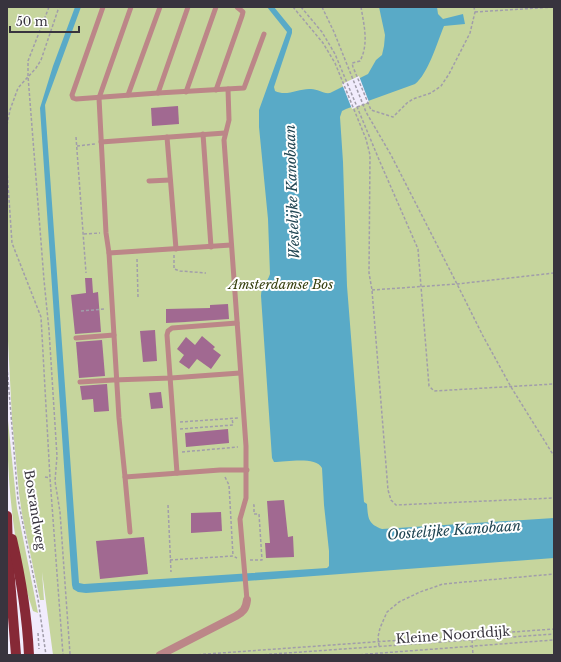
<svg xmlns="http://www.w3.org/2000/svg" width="561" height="662" font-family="'Libre Baskerville',serif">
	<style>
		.green { fill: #c6d59d }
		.water { fill: #59aac7 }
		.pier { fill: #f1ecfc }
		.building { fill: #a16991 }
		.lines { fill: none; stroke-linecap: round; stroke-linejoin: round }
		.path { stroke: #a19daa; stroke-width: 1.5; stroke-dasharray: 3 2; stroke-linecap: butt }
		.lane { stroke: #bc8688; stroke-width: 5 }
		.street { stroke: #bc8688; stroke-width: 8 }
		.primary { stroke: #862936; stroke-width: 10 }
		.labels { text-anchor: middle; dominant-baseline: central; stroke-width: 4; stroke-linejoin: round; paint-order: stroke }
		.park-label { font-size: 13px; font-style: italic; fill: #343e0c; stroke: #fff }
		.street-label { font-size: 13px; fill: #38343e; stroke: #fff }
		.water-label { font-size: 14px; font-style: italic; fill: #204552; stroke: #fff }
	</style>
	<rect width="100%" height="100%" fill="#f1ecfc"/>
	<g class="green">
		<path d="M7 7H554V655H53L42 572 44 600H40L22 514 19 493 12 419 8 341V304L7 292Z"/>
		<path d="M7 411 17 508 38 613 33 611C12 550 7 476 7 411Z"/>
	</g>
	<path class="water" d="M75 7H81L45 105 79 583 84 584 327 568 329 566V551L324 505 322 468C316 456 286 462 274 462L272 458 261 296C261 287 267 283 270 274L268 219 259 127V110L287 32 267 7H274L292 29V33L274 87 275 91C287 97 299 88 311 89 318 89 323 94 330 93L368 74 376 60 382 55 384 46 385 35 379 7H437L438 14 443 19 463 14 465 24 444 26C437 43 428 74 415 84L346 109 342 111 340 117 343 162 347 286 364 502 367 504C368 518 368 524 382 529L554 518V558L86 593 78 592 73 589 72 585 40 108 53 66Z"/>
	<path class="pier" d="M359 76 369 102 352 109 342 84Z"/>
	<g class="building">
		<path d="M178 106 179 124 152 126 151 108Z"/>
		<path d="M85 278H92L93 293 98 292 101 332 75 334 71 295 86 293Z"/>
		<path d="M228 304 229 319 185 322H186L166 323V309L210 308V305Z"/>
		<path d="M155 330 157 361 143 362 140 331Z"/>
		<path d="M202 336 215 347 213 349 221 355 211 369 197 359 189 369 179 362 184 355 177 349 186 337 195 345Z"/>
		<path d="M102 340 105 376 79 378 76 342Z"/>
		<path d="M107 384 109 411 94 412 93 399 82 400 80 386Z"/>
		<path d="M161 392 163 408 151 409 149 393Z"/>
		<path d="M228 429 229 443 186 447 185 433Z"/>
		<path d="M284 500 288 537 293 536 294 557 266 558 265 543H270L267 501Z"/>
		<path d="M221 512 222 531 191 533V513Z"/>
		<path d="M144 537 148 574 100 579 96 541Z"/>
	</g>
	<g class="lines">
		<g class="path">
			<path d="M49 7 28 61V76L44 280 49 330 57 456 55 481 60 512 70 654 71 655"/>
			<path d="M293 7 323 43 335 63 366 139 370 155 369 273 372 290 388 490 391 500 396 505 554 498"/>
			<path d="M301 7 322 32 335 54 380 162 418 249 429 386 434 391 554 384"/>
			<path d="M322 7 334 32 366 112 391 155 457 284 483 336 511 387 554 456"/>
			<path d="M361 7C364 25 369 44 360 61L352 63 353 67 371 110 393 117 407 103 413 99 431 93 441 86 449 74 470 33 475 12 474 7"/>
			<path d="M475 12 554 7"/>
			<path d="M357 107 368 103"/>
			<path d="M7 125 10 110 18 88 36 68 41 60 59 7"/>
			<path d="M76 137 86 273"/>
			<path d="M77 146 95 144"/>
			<path d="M7 170 12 243 41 317 50 478 63 655"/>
			<path d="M84 234 100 233"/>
			<path d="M174 255V269L180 271 206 273"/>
			<path d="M137 259 138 297"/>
			<path d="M372 290 457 284 554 273"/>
			<path d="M81 311 105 309"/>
			<path d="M7 367 18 499 38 599 46 655"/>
			<path d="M180 422 238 418"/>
			<path d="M180 429 233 425 232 418"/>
			<path d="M182 452 238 447"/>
			<path d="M45 477 50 478"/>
			<path d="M225 477 229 485 233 556"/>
			<path d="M168 505 171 572"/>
			<path d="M170 560 233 556 237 558"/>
			<path d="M250 560H262L259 514H254V505L252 504"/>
			<path d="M38 633 39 649"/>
			<path d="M472 640 473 655"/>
			<path d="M379 646 378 637 380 628 387 612 399 602 420 592 443 584 554 574"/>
			<path d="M193 655 554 629"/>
			<path d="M259 655 554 634"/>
			<path d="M355 655 554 640"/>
		</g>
		<g class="lane">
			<path d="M103 7 72 95 73 98 76 99 158 93 244 88 264 34"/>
			<path d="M131 7 99 98 106 233 109 253 119 418 125 477 220 470H247"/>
			<path d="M228 89 229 120 224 140 246 446V498L240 519 247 600"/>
			<path d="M216 90 242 16 243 12 237 7"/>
			<path d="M186 92 216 7"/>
			<path d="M158 93 188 7"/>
			<path d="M128 95 160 7"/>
			<path d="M203 134 211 247"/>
			<path d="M167 137 176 249"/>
			<path d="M101 142 225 133"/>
			<path d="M149 181 170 180"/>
			<path d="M109 253 231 245"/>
			<path d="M76 338 114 335"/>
			<path d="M80 382 113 380 171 378 240 373"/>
			<path d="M177 473 167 335 168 331 172 328 237 323"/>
			<path d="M125 477 130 532"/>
		</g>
		<path class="street" d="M160 655 236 616C243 612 246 609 247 600"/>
		<g class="primary">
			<path d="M7 516 8 554 16 655"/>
			<path d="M12 539C21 578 27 614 29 655"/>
		</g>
	</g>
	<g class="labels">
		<g class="park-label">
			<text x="281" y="284">Amsterdamse Bos</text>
		</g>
		<g class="street-label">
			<text transform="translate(35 510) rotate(81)">Bosrandweg</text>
			<text transform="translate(453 635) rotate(-4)">Kleine Noorddijk</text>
		</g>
		<g class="water-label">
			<text transform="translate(292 192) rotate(-92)">Westelijke Kanobaan</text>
			<text transform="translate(454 530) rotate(-4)">Oostelijke Kanobaan</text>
		</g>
	</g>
	<rect width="561" height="662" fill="none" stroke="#38343e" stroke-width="16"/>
	<path d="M10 26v6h69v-6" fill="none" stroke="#38343e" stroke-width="2"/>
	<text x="16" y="26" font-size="12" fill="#38343e" stroke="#ffffff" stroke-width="3" paint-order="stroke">50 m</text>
</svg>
